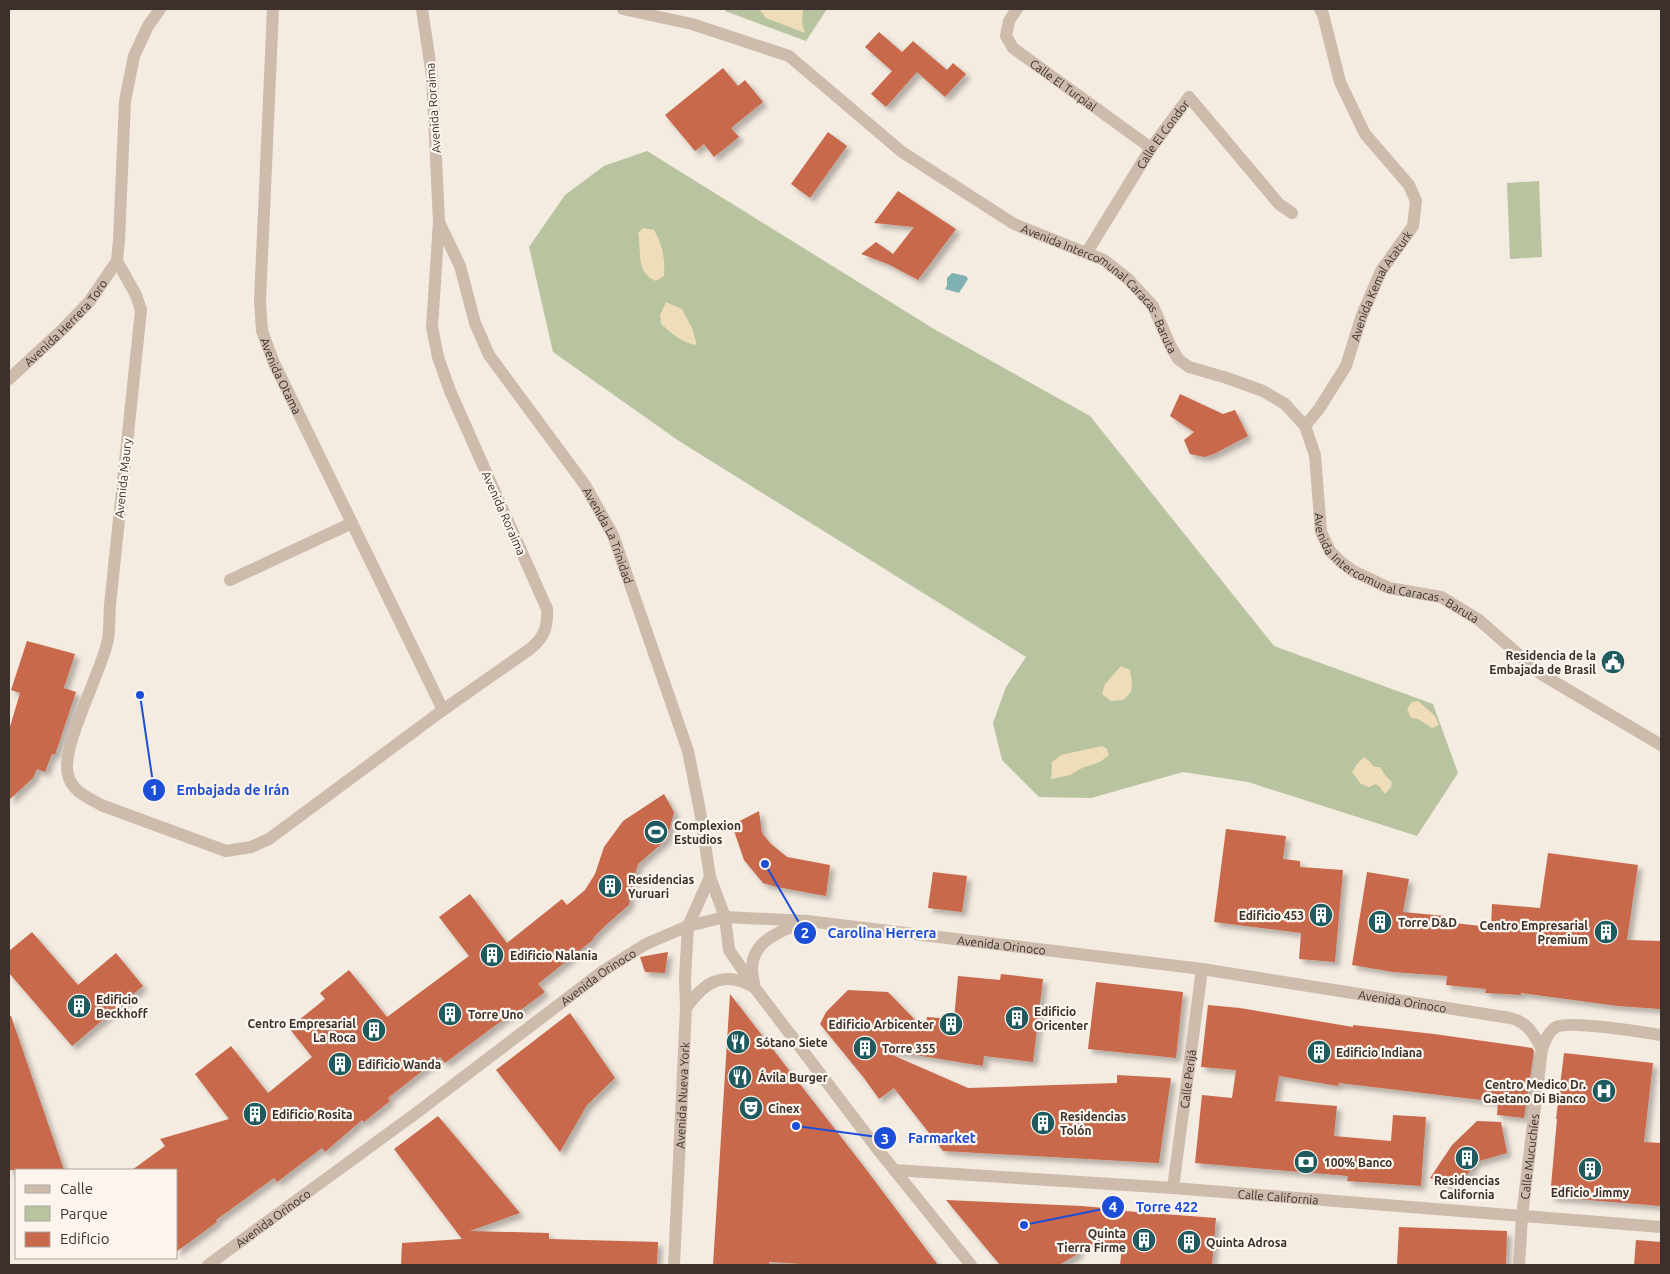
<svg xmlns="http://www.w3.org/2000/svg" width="1670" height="1274" font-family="Ubuntu,sans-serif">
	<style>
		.green { fill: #b8c4a0 }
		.sand { fill: #efdcb8 }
		.water { fill: #7fb0b2 }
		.building { fill: #c8694b; filter: url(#shadow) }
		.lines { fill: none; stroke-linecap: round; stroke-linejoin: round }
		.street { stroke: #cdbbac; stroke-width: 12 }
		.labels { text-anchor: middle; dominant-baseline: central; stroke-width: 4.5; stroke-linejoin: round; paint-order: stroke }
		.street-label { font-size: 12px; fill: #3b302b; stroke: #fbf5ee }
		.poi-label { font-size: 12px; font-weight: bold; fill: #3b302b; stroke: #fbf5ee; text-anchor: start }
		.leader { fill: none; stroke: #1d4ed8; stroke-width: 2 }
		.callout-dot { fill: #1d4ed8; stroke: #fbf5ee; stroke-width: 2 }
		.mark-label { font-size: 15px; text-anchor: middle; font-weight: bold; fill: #fff }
		.callout-label { font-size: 14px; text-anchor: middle; font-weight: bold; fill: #1d4ed8; stroke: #fbf5ee; stroke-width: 4.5; stroke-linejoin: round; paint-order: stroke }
	</style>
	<defs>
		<filter id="shadow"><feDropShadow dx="4.5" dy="4.5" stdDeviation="2.5" flood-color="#0004"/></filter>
	</defs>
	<rect width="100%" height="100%" fill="#f4ebe1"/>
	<g class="green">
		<path d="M726 9H827L806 41 725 11Z"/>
		<path d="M647 151 934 329 1090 416 1274 646 1433 704 1458 773 1417 836 1248 782 1183 772 1091 798 1039 797 1002 760 993 723 1006 687 1026 657 679 441 553 352 529 247 565 195 604 166Z"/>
		<path d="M1539 181 1542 257 1510 259 1507 183Z"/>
	</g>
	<g class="sand">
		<path d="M760 9H803L802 23 805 33 766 18 760 10Z"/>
		<path d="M643 228 654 230C663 245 665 259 664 276L656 281C635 272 642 252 638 233Z"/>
		<path d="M666 302 682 309 692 328 697 345C681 343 673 334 661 324L660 315Z"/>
		<path d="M1121 666 1130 670 1132 682 1131 692 1123 700 1111 701 1102 694 1105 684Z"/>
		<path d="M1418 701 1435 716 1439 725 1432 728 1418 719 1411 718 1407 709 1412 702Z"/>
		<path d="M1102 746 1107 749 1109 755 1100 762 1082 768 1070 775 1051 779 1052 762 1061 755Z"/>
		<path d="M1364 757 1369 761 1374 767H1380L1385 775 1392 782 1391 787 1385 794 1380 787 1376 784 1369 787 1361 784 1352 772 1357 764Z"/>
	</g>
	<path class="water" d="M952 273 966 276 968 279 959 293 945 289 947 286V278Z"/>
	<g class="building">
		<path d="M879 32 902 52 913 41 947 70 953 63 966 74 945 97 917 72 886 107 871 94 892 71 865 47Z"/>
		<path d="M723 68 738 86 745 80 763 102 731 128 739 137 714 157 704 144 695 151 665 115Z"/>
		<path d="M828 132 847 146 810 198 791 184Z"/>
		<path d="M898 191 956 229 918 280 888 264 861 254 876 242 893 254 914 227 874 223Z"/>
		<path d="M1180 394 1223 414 1235 410 1248 436 1214 454 1205 457 1190 454 1184 440 1194 432 1170 416Z"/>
		<path d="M27 641 75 654 64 688 76 692 55 755 52 754 45 772 37 769 33 778 9 800V730L20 693 11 690Z"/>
		<path d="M664 794 674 812 667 839 638 864 633 881 629 905 606 925 593 938 594 939 538 984 545 992 514 1015 512 1013 445 1063 440 1057 388 1098 390 1101 364 1122 362 1120 325 1152 322 1148 277 1182 274 1178 216 1220 217 1222 176 1252V1170H132L165 1146 160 1139 229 1119 195 1074 231 1046 268 1093 312 1057 289 1028 325 999 320 993 349 970 387 1017 469 956 439 917 470 894 507 943 562 899 567 905 585 890 595 874 604 847 623 821Z"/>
		<path d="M759 811 762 833 771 844 787 857 830 865 826 896 777 887 763 883 744 860 732 825Z"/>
		<path d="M1226 829 1286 836 1283 859 1300 861V867L1343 870 1335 962 1299 959 1301 933 1214 922Z"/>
		<path d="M1548 853 1638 865 1627 940 1661 941 1660 1009 1618 1006 1521 993V995L1485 993 1486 989 1446 985 1447 976 1393 972 1352 965 1367 872 1409 879 1403 912 1445 916 1444 922 1491 927 1492 904 1540 908Z"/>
		<path d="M933 872 967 876 962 912 928 908Z"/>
		<path d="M32 932 78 985 116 953 143 986 72 1046 9 973V951Z"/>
		<path d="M668 952 665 973 645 972 640 957Z"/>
		<path d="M1001 974 1043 979 1033 1062 984 1056 983 1066 891 1051 890 1054 968 1088 1117 1083V1075L1171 1078 1159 1163 943 1151 894 1088 879 1099 864 1078 820 1024 826 1012 848 990 888 992 924 1029 927 1017 954 1019 958 976 1000 980Z"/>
		<path d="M1096 982 1183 992 1176 1058 1088 1049Z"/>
		<path d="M730 994 862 1164 938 1265H817L769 1262V1265H713Z"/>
		<path d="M1208 1005 1240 1008 1353 1027V1025L1434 1034 1532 1048 1534 1051 1524 1118 1497 1115 1498 1102 1339 1083 1338 1086 1279 1076 1275 1101 1337 1106 1334 1136 1391 1141 1393 1115 1426 1117 1421 1186 1347 1181 1348 1176 1195 1163 1202 1095 1232 1098 1236 1070 1201 1067Z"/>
		<path d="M570 1013 615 1078 587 1105 560 1152 496 1070Z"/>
		<path d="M9 1016H11L64 1170H9Z"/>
		<path d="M1564 1053 1653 1063 1644 1142 1661 1143V1206L1550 1197 1557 1119H1556Z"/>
		<path d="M438 1116 520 1213 470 1231 549 1233V1239L658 1242 657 1265H401L402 1243 462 1239 394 1149Z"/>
		<path d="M1477 1121 1501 1122 1507 1153 1476 1162 1457 1189 1430 1178 1452 1145Z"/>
		<path d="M946 1200 1082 1206 1127 1210 1124 1211 1216 1218 1212 1265H1120L1122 1247 1079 1243 1078 1254 1059 1265H1000Z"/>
		<path d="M1399 1227 1507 1231 1506 1265H1397Z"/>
		<path d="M1636 1240 1661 1242V1265H1634Z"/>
	</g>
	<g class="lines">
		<g class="street">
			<path d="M160 9 148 26 134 56 125 101 119 240 117 261 136 295 141 310 110 605C109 616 110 628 108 639 102 672 60 747 68 775 72 791 87 797 101 805L226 851 251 847 269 839 443 710 530 649C544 638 548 627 547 609L450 391 438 357 432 327 439 222 432 76 422 9"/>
			<path id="s1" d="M273 9 260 301 262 331 274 363 443 710"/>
			<path id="s2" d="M623 9 692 24 789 56 902 152 1014 224 1104 260 1128 279 1153 306 1170 345 1178 359 1189 367 1227 378 1263 391 1285 404 1305 426 1315 455 1321 532 1330 551 1341 562 1353 571 1389 588 1441 597 1479 620 1541 674 1661 745"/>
			<path id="s3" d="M1017 9 1009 21 1006 36 1013 48 1151 148"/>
			<path id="s4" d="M439 222 460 266 475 323 489 355 585 485 613 535 688 751 700 811 710 877 725 917 729 950 755 988 879 1151 971 1265"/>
			<path id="s5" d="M1087 252 1151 148 1189 97 1279 204 1292 213"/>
			<path id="s6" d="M9 379 62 330 89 302 117 261"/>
			<path id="s7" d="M1305 426 1319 409 1346 366 1362 315 1381 271 1413 226 1416 201 1409 185 1365 134 1340 82 1323 14 1320 9"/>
			<path d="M230 580 352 523"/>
			<path d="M754 983C744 946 773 933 802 923"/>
			<path d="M686 1008C704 982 724 969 755 988"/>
			<path id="s8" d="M894 1170 1173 1188 1661 1227"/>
			<path id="s9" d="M1173 1188 1202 969"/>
			<path id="s10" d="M208 1265 415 1114 603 971 646 944 688 926 725 917 807 921 1202 969 1510 1018C1528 1022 1534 1035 1542 1049"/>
			<path id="s11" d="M674 1265 686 1008 685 978 688 926 710 877"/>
			<path id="s12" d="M1519 1265 1522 1216 1542 1049C1545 1041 1548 1032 1556 1027 1569 1020 1643 1032 1661 1035"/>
		</g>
	</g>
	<defs>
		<g id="civic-disc" transform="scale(1.25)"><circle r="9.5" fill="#1f5a5e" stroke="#fbf5ee"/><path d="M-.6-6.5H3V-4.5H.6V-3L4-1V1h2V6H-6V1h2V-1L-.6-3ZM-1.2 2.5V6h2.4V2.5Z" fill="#fff"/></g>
		<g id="stadium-disc" transform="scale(1.25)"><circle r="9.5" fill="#1f5a5e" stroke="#fbf5ee"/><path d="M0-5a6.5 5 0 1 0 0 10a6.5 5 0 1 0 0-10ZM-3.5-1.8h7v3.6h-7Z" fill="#fff"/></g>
		<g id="building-disc" transform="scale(1.25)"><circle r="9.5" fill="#1f5a5e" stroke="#fbf5ee"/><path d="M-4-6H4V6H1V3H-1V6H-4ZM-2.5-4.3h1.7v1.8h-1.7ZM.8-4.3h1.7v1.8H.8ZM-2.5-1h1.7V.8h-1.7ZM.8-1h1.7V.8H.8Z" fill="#fff"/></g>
		<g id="restaurant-disc" transform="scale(1.25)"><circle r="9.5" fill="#1f5a5e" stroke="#fbf5ee"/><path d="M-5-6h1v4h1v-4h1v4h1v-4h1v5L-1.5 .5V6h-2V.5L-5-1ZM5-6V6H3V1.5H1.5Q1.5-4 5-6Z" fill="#fff"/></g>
		<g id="hospital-disc" transform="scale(1.25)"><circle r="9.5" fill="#1f5a5e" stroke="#fbf5ee"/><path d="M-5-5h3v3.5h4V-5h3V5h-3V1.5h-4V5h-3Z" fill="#fff"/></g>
		<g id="theatre-disc" transform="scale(1.25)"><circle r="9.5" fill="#1f5a5e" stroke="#fbf5ee"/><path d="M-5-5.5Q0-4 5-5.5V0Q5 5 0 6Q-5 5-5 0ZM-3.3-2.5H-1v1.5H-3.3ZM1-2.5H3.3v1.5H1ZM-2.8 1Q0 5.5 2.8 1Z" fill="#fff"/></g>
		<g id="bank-disc" transform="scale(1.25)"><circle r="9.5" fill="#1f5a5e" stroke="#fbf5ee"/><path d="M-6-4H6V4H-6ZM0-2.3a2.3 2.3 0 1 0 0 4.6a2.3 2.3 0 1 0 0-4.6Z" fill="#fff"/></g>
	</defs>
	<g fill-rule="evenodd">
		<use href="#civic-disc" x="1613" y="662"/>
		<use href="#stadium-disc" x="656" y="832"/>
		<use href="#building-disc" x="610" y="886"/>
		<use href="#building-disc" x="1321" y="915"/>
		<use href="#building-disc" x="1380" y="922"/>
		<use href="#building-disc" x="1606" y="932"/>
		<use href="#building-disc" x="492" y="955"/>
		<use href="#building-disc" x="79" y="1006"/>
		<use href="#building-disc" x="450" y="1014"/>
		<use href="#building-disc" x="1017" y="1018"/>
		<use href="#building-disc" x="951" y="1024"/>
		<use href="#building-disc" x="374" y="1030"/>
		<use href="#restaurant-disc" x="738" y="1042"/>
		<use href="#building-disc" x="865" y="1048"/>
		<use href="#building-disc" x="1319" y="1052"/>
		<use href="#building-disc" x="340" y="1064"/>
		<use href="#restaurant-disc" x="740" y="1077"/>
		<use href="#hospital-disc" x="1604" y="1091"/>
		<use href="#theatre-disc" x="751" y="1108"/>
		<use href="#building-disc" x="255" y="1114"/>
		<use href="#building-disc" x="1043" y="1123"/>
		<use href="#building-disc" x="1467" y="1158"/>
		<use href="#bank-disc" x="1306" y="1162"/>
		<use href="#building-disc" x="1590" y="1169"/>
		<use href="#building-disc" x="1144" y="1240"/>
		<use href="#building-disc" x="1189" y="1242"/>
	</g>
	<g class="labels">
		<g class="street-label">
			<text stroke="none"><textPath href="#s3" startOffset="106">Calle El Turpial</textPath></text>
			<text transform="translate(433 108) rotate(-94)">Avenida Roraima</text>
			<text stroke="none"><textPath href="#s5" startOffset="140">Calle El Condor</textPath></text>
			<text stroke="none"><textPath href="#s7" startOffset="161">Avenida Kemal Ataturk</textPath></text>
			<text stroke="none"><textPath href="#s2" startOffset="566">Avenida Intercomunal Caracas - Baruta</textPath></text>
			<text stroke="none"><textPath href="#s6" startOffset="80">Avenida Herrera Toro</textPath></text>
			<text stroke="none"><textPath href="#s1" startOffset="371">Avenida Otama</textPath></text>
			<text transform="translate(123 478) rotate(-84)">Avenida Maury</text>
			<text transform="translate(504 513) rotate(66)">Avenida Roraima</text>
			<text stroke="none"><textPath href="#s4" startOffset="360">Avenida La Trinidad</textPath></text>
			<text stroke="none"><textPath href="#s2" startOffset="1016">Avenida Intercomunal Caracas - Baruta</textPath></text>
			<text stroke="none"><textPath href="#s10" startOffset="905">Avenida Orinoco</textPath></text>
			<text stroke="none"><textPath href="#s10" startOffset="485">Avenida Orinoco</textPath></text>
			<text stroke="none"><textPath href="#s10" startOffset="1310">Avenida Orinoco</textPath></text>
			<text stroke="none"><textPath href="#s9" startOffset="110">Calle Perijá</textPath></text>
			<text stroke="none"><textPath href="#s11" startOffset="170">Avenida Nueva York</textPath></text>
			<text stroke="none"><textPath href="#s12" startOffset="109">Calle Mucuchíes</textPath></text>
			<text stroke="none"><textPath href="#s8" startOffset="385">Calle California</textPath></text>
			<text stroke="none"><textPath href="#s10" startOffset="80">Avenida Orinoco</textPath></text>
		</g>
		<g class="poi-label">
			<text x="1596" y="655" text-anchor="end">Residencia de la<tspan x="1596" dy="14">Embajada de Brasil</tspan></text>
			<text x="674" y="825">Complexion<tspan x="674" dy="14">Estudios</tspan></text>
			<text x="628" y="879">Residencias<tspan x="628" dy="14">Yuruari</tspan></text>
			<text x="1304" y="915" text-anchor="end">Edificio 453</text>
			<text x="1398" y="922">Torre D&amp;D</text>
			<text x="1588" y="925" text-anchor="end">Centro Empresarial<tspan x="1588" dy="14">Premium</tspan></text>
			<text x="510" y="955">Edificio Nalania</text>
			<text x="96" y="999">Edificio<tspan x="96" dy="14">Beckhoff</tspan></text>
			<text x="1034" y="1011">Edificio<tspan x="1034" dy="14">Oricenter</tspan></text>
			<text x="468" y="1014">Torre Uno</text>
			<text x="356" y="1023" text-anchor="end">Centro Empresarial<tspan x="356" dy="14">La Roca</tspan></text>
			<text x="934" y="1024" text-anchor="end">Edificio Arbicenter</text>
			<text x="756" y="1042">Sótano Siete</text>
			<text x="882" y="1048">Torre 355</text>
			<text x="1336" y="1052">Edificio Indiana</text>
			<text x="358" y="1064">Edificio Wanda</text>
			<text x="758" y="1077">Ávila Burger</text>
			<text x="1586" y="1084" text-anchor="end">Centro Medico Dr.<tspan x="1586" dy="14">Gaetano Di Bianco</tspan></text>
			<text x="768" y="1108">Cinex</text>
			<text x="272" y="1114">Edificio Rosita</text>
			<text x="1060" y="1116">Residencias<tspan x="1060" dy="14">Tolón</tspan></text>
			<text x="1324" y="1162">100% Banco</text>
			<text x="1467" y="1180" text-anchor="middle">Residencias<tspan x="1467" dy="14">California</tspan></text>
			<text x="1590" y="1192" text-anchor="middle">Edficio Jimmy</text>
			<text x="1126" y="1233" text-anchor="end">Quinta<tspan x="1126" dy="14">Tierra Firme</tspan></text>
			<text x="1206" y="1242">Quinta Adrosa</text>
		</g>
	</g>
	<path class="leader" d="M140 695L154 790M765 864L805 933M796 1126L885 1138M1024 1225L1113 1207"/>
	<g class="callout-dot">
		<circle cx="140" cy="695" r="5"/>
		<circle cx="765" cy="864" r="5"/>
		<circle cx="796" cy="1126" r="5"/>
		<circle cx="1024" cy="1225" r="5"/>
		<circle cx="154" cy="790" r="12"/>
		<circle cx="805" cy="933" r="12"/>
		<circle cx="885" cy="1138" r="12"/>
		<circle cx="1113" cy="1207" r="12"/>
	</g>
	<g class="mark-label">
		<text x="154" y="795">1</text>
		<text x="805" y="938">2</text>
		<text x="885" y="1144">3</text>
		<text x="1113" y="1212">4</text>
	</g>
	<g class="callout-label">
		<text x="233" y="795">Embajada de Irán</text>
		<text x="882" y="938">Carolina Herrera</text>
		<text x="942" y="1143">Farmarket</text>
		<text x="1167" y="1212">Torre 422</text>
	</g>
	<rect width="1670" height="1274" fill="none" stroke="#3b302b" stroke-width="20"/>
	<rect x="15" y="1169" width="162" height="90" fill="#fbf5ee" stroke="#aea6a0"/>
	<rect x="25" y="1185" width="25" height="8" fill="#cdbbac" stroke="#aea6a0"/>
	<text x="60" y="1194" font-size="15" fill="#3b302b">Calle</text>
	<rect x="25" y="1206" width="25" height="15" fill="#b8c4a0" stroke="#aea6a0"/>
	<text x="60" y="1219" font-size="15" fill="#3b302b">Parque</text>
	<rect x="25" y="1232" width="25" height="15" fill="#c8694b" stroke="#aea6a0"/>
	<text x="60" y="1244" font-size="15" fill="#3b302b">Edificio</text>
</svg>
